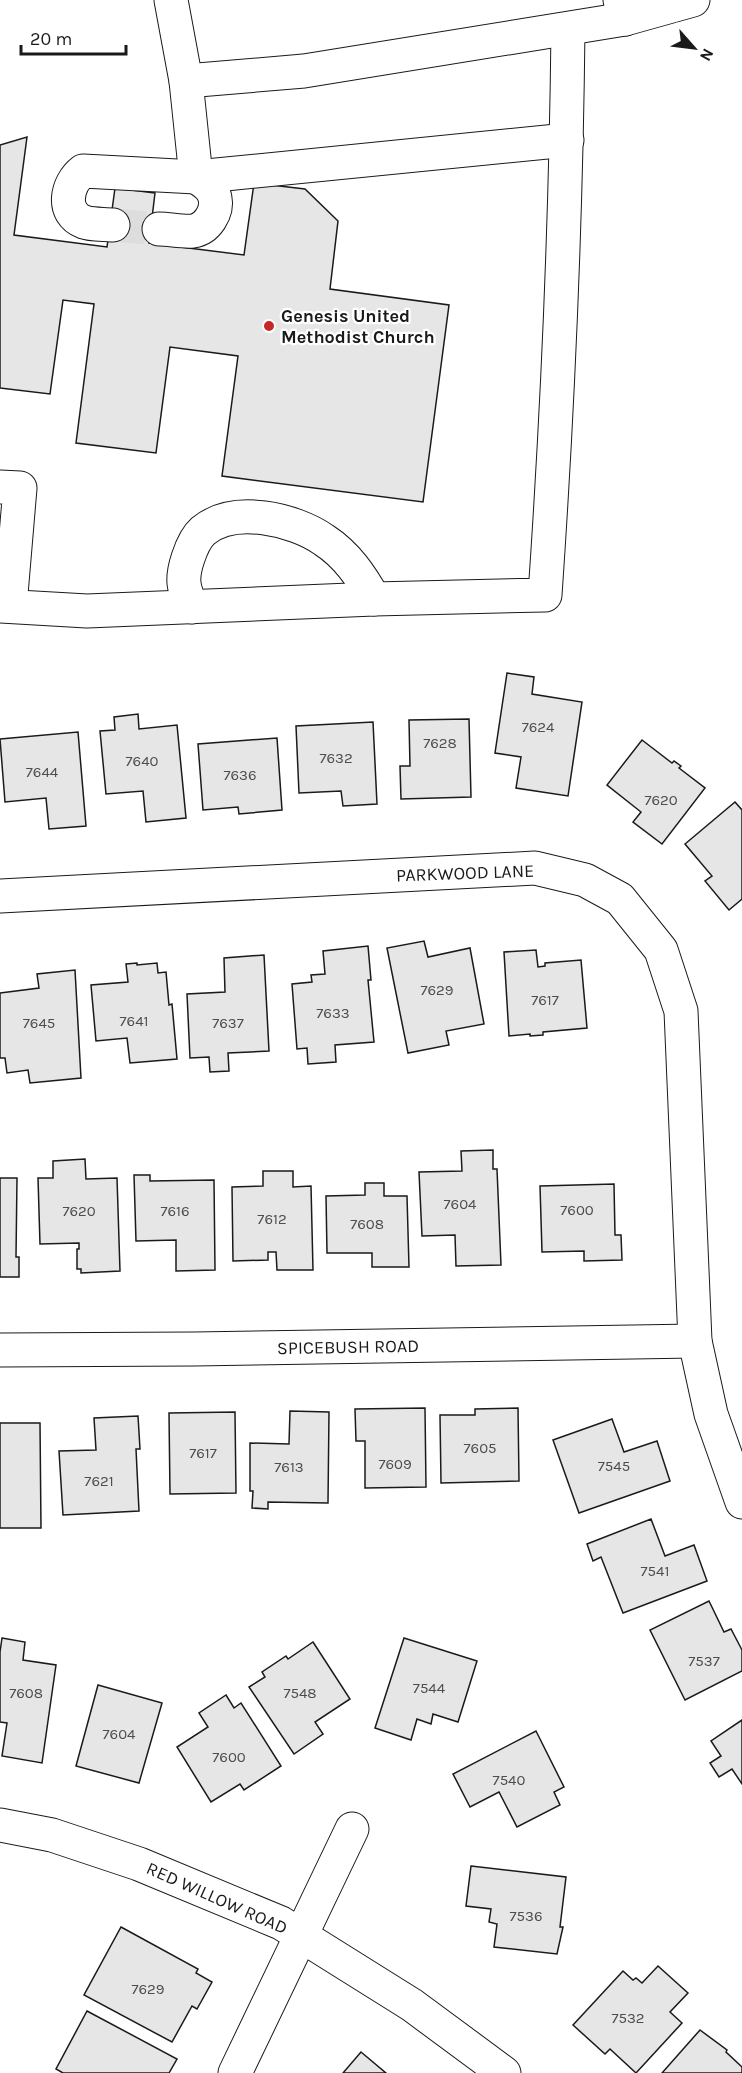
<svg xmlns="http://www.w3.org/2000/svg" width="742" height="2073" font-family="Karla,sans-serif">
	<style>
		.building { fill: #e6e6e6; stroke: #1a1a1a; stroke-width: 1.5 }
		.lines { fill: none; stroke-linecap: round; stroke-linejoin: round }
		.minor-tunnel { stroke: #ddd; stroke-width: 33; stroke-dasharray: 33 16; stroke-linecap: butt }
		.minor-casing { stroke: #1a1a1a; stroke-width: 35 }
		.minor { stroke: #fff; stroke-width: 33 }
		.poi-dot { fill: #c62828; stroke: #fff; stroke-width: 2 }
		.labels { text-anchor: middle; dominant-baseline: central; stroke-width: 4.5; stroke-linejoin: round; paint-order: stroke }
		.number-label { font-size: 15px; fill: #4d4d4d }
		.poi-label { font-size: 18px; font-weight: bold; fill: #1a1a1a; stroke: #fff; text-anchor: start }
		.street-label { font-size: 18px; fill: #1a1a1a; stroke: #fff }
	</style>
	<rect width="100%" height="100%" fill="#fff"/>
	<g class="building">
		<path d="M27 137 14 235 107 247 115 188 155 193 149 243 244 255 254 183 305 189 338 221 330 289 449 305 423 502 222 476 238 356 170 347 156 453 76 443 94 304 63 300 50 394 0 388V145Z"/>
		<path d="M507 673 534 677 532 694 582 702 568 796 516 788 521 757 495 753Z"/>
		<path d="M138 714 139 729 177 725 186 818 146 822 143 791 106 794 100 731 115 730 114 717Z"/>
		<path d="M469 719 471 797 401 799 400 766H410L409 720Z"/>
		<path d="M373 722 377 804 343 806 341 791 299 793 296 726Z"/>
		<path d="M78 732 86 826 49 829 46 798 5 802 0 739Z"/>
		<path d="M277 738 282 810 239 814 238 807 203 810 198 744Z"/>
		<path d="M642 740 672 763 674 761 681 766 679 768 705 788 662 844 633 822 641 812 607 785Z"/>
		<path d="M735 802 742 810V899L729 910 705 881 712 876 685 844Z"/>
		<path d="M424 941 428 957 470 948 484 1024 446 1031 449 1045 408 1053 387 948Z"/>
		<path d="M368 946 371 980H368L374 1042 335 1045 336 1062 308 1064 307 1048 297 1049 292 984 312 982 311 975 325 974 323 951Z"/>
		<path d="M536 950 538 967 545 966V963L581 960 587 1028 543 1032V1035L530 1036V1034L509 1036 504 952Z"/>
		<path d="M264 955 269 1051 228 1053 229 1071 210 1072 209 1057 190 1058 187 994 225 992 224 958Z"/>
		<path d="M137 963V965L157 963 158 973 166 972 169 1005 172 1004 177 1059 130 1063 127 1038 96 1041 91 985 128 982 126 964Z"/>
		<path d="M75 970 81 1078 30 1083 28 1070 7 1073 5 1058H0V993L39 988 37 974Z"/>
		<path d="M493 1150V1169H497L501 1265 456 1266 455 1235 422 1236 419 1172 462 1171 461 1151Z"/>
		<path d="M85 1159 86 1179 117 1178 120 1271 81 1273V1269H77V1249H79V1243L40 1244 38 1178H53V1161Z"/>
		<path d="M263 1171H293V1187L311 1186 313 1270H277L276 1252H268V1260L233 1261 232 1187 263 1186Z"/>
		<path d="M134 1175H150V1181L214 1180 215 1270 176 1271V1240L136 1241Z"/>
		<path d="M0 1178H17L16 1257H19V1277H0Z"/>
		<path d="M365 1183H384V1196H407L409 1267H372V1253H327L326 1196 365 1195Z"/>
		<path d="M614 1184 615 1235H621L622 1260 584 1261V1251L542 1252 540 1186Z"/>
		<path d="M425 1408 426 1487 365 1488V1441H356L355 1409Z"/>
		<path d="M518 1408 519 1481 441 1483 440 1415H475V1409Z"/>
		<path d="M290 1411 329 1412 328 1503 268 1502V1509L252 1508 253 1491H250V1443L289 1444Z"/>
		<path d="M235 1412 236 1493 170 1494 169 1413Z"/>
		<path d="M138 1416 140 1449H136L139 1511 63 1515 59 1451 96 1450 94 1418Z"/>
		<path d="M612 1419 624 1452 657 1441 670 1481 579 1513 553 1440Z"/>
		<path d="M0 1423H40L41 1528H0Z"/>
		<path d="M651 1519 665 1556 694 1545 707 1581 623 1613 601 1557 593 1561 587 1544Z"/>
		<path d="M709 1601 724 1632 731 1629 742 1650V1671L685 1700 650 1630Z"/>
		<path d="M2 1638 25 1642 23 1660 56 1665 42 1763 2 1756 7 1723 0 1722V1652Z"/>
		<path d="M404 1638 477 1661 458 1722 433 1714 431 1724 417 1719 411 1740 375 1728Z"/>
		<path d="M313 1642 350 1699 315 1722 323 1734 294 1754 249 1687 265 1677 262 1672 286 1656 288 1659Z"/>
		<path d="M98 1685 162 1703 139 1783 76 1766Z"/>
		<path d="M226 1695 234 1708 241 1703 281 1766 244 1790 240 1784 211 1802 177 1747 208 1727 199 1713Z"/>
		<path d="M742 1720V1784L732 1769 719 1777 710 1763 721 1756 711 1741Z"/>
		<path d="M536 1731 564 1787 554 1792 560 1805 517 1827 499 1792 470 1807 453 1774Z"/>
		<path d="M471 1866 566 1877 560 1927H563L557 1954 494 1947 497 1924 489 1922 491 1909 466 1906Z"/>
		<path d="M121 1927 198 1969 196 1973 212 1982 197 2009 192 2006 172 2042 84 1995Z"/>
		<path d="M658 1966 688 1993 670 2012 682 2023 636 2073 610 2049 605 2054 573 2025 623 1971 633 1980 636 1978 642 1983Z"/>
		<path d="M87 2011 177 2059 169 2073H63L56 2069Z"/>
		<path d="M700 2030 727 2050 726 2052 742 2067V2073H662Z"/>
		<path d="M361 2052 386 2073H343Z"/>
	</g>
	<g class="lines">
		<path class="minor-tunnel" d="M113 225 159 229"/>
		<g class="minor-casing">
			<g id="minor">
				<path d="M171 0 186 81 304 71 625 19"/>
				<path d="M620 0 625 19 693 0"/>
				<path d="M113 225C104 224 92 225 84 222 60 213 67 183 83 171L196 177 567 140"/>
				<path d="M159 229C170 229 182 232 193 231 207 229 218 212 215 198 213 187 204 182 196 177L186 81"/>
				<path d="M0 487 20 488 10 606"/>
				<path d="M0 606 87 611 374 599 545 595C558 406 566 218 568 29"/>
				<path d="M192 607C183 588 181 579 188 558 191 549 195 538 203 531 234 505 294 519 324 540 347 555 361 576 374 599"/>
				<path d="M0 896 535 868 585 880 620 899 661 950 681 1011 695 1341 711 1414 742 1502"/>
				<path d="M0 1350 194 1349 695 1341"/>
				<path d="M0 1825 52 1835 139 1864 281 1923 412 2005 504 2073"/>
				<path d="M235 2073 352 1829"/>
			</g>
		</g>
		<use href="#minor" class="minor"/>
	</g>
	<circle class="poi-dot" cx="269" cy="326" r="6"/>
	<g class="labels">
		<g class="number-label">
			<text x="538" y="727">7624</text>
			<text x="440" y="743">7628</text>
			<text x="336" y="758">7632</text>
			<text x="142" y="761">7640</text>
			<text x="42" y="772">7644</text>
			<text x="240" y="775">7636</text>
			<text x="661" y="800">7620</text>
			<text x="437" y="990">7629</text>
			<text x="545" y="1000">7617</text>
			<text x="333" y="1013">7633</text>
			<text x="134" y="1021">7641</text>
			<text x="39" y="1023">7645</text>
			<text x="228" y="1023">7637</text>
			<text x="460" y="1204">7604</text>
			<text x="577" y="1210">7600</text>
			<text x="79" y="1211">7620</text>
			<text x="175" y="1211">7616</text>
			<text x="272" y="1219">7612</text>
			<text x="367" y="1224">7608</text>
			<text x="480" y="1448">7605</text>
			<text x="203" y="1453">7617</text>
			<text x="395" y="1464">7609</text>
			<text x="614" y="1466">7545</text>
			<text x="289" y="1467">7613</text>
			<text x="99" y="1481">7621</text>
			<text x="655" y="1571">7541</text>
			<text x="704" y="1661">7537</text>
			<text x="429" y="1688">7544</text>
			<text x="26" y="1693">7608</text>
			<text x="300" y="1693">7548</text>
			<text x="119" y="1734">7604</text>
			<text x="229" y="1757">7600</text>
			<text x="509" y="1780">7540</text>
			<text x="526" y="1916">7536</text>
			<text x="148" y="1989">7629</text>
			<text x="628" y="2018">7532</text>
		</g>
		<g class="poi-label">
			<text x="281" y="316">Genesis United<tspan x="281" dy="21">Methodist Church</tspan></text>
		</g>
		<g class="street-label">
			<text transform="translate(465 873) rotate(-2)">PARKWOOD LANE</text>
			<text transform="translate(348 1347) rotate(-1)">SPICEBUSH ROAD</text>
			<text transform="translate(217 1898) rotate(24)">RED WILLOW ROAD</text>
		</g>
	</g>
	<g transform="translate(694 48) rotate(118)" stroke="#ffffff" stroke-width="4.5" paint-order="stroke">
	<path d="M0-4.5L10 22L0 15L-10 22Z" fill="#1a1a1a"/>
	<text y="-9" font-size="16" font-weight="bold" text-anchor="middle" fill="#1a1a1a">N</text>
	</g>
	<path d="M21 45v9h105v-9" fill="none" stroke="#1a1a1a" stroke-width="3"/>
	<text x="30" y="45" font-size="18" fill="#1a1a1a" stroke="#ffffff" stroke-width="4.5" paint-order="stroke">20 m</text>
</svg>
